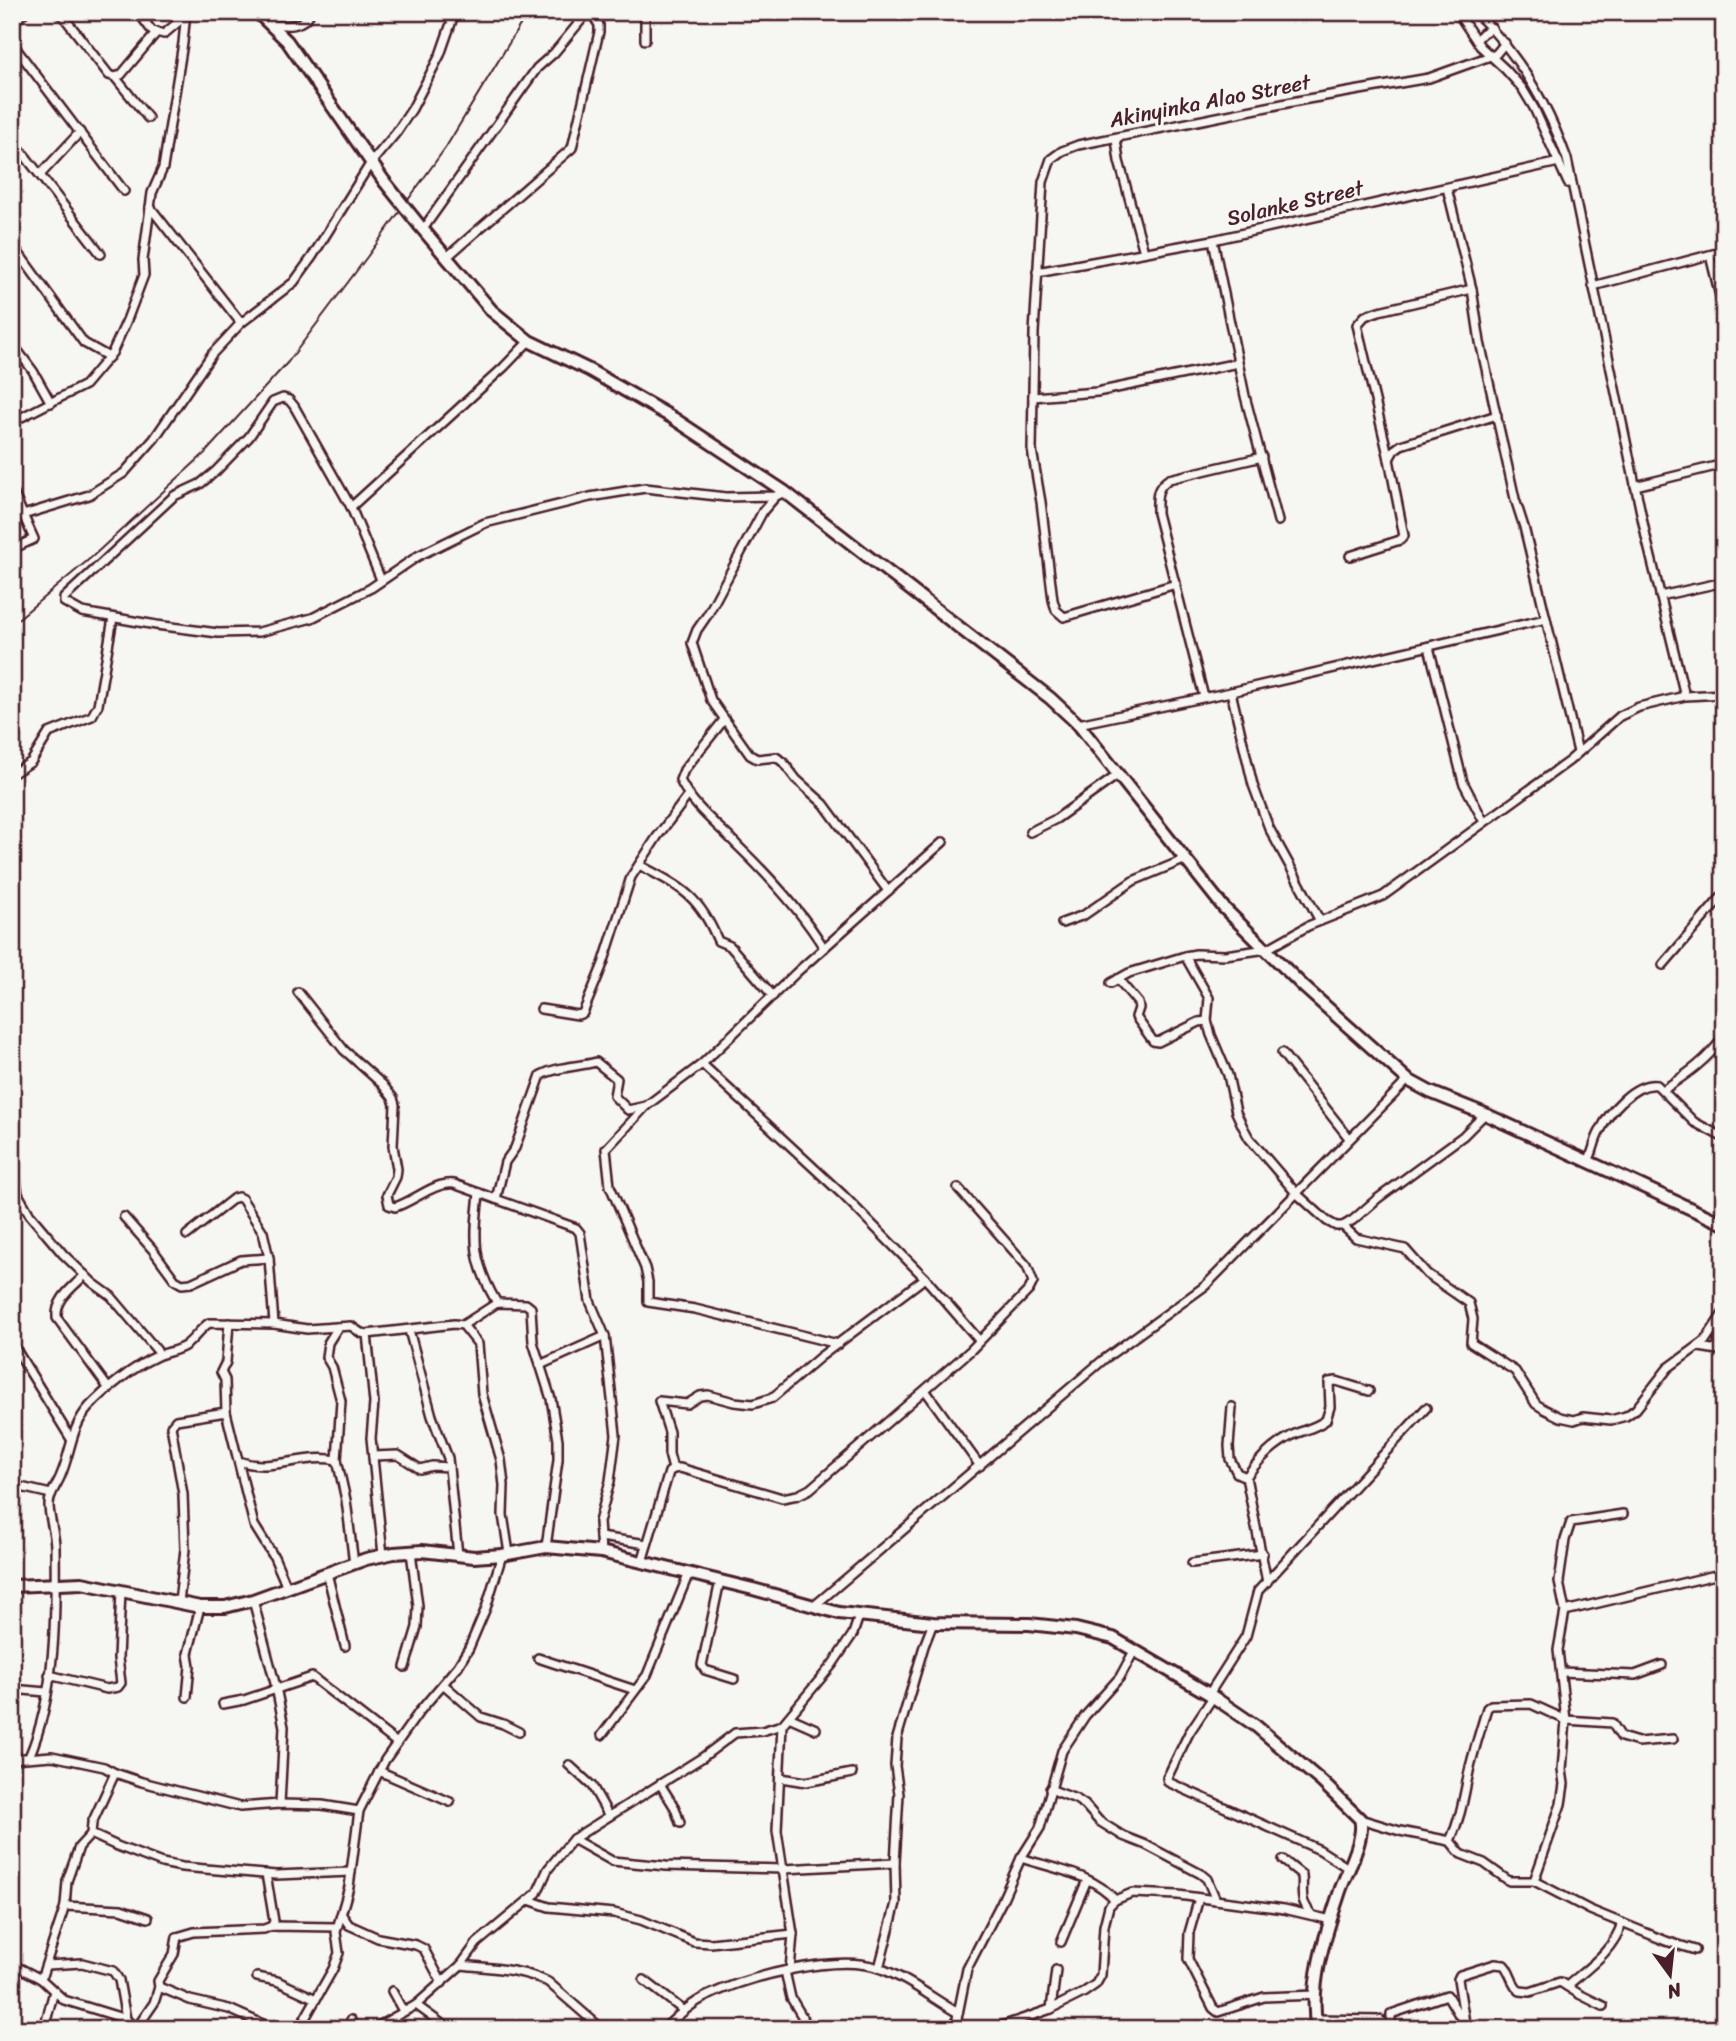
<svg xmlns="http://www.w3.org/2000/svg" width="1736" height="2041" font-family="Sriracha,sans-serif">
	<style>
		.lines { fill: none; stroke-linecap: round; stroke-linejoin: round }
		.street-casing { stroke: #4a1f2b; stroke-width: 12 }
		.secondary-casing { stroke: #4a1f2b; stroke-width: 16 }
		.street { stroke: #f6f6f2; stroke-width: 7 }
		.secondary { stroke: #f6f6f2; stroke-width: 10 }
		.rail { stroke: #4a1f2b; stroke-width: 2 }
		.secondary-bridge-casing { stroke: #4a1f2b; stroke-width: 16; stroke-linecap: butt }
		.secondary-bridge { stroke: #f6f6f2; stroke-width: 10 }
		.labels { text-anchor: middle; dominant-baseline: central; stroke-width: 6; stroke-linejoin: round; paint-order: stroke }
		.street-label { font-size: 21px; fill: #4a1f2b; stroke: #f6f6f2 }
	</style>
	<rect width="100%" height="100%" fill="#f6f6f2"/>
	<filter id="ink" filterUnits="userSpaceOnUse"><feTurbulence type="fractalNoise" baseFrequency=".0143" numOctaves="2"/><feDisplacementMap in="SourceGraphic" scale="14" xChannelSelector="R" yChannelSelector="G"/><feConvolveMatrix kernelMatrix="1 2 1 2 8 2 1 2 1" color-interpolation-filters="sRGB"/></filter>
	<g filter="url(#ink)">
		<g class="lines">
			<g class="street-casing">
				<g id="street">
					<path d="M60 12 109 75 115 77 148 118"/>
					<path d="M138 12 152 31 164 34 183 18 184 13"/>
					<path d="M645 12V40"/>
					<path d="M1457 12 1480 46 1505 69 1522 88 1534 108 1568 183"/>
					<path d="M1475 12C1518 53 1547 103 1567 159L1646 537 1685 696"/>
					<path d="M12 23 25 12"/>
					<path d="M270 24C287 26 302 28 311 12"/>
					<path d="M1476 40 1483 33 1492 28"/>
					<path d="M12 43 124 191"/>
					<path d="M115 77 121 75 157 32"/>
					<path d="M12 139 101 254"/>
					<path d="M1116 139 1119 161 1144 252"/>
					<path d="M40 175 80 132"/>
					<path d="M1447 188 1472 289 1480 342 1515 499 1524 527 1578 752"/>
					<path d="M150 207 241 323"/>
					<path d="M423 229 537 68 554 53 588 12"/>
					<path d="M1213 240 1245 396 1278 521"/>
					<path d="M12 244 84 343 109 357"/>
					<path d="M1710 255 1724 313"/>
					<path d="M447 257 572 148 599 32V25L591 12"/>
					<path d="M1037 272 1213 240 1559 162"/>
					<path d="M1593 286 1724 251"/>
					<path d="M12 343 33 371 51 403"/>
					<path d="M1033 397 1097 392 1238 363"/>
					<path d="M12 422 85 385 112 353 127 320 144 275 143 260 152 193 163 168 183 43 186 12"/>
					<path d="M1389 459 1394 450 1401 445 1497 415"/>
					<path d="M1635 486 1724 464"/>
					<path d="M12 490 34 539 12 549"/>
					<path d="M776 496 763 511 708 614 697 630 692 643 711 700 750 755 757 759 776 757 783 762 796 779 824 804 888 891"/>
					<path d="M351 507 504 367 529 341"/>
					<path d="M23 515 89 495 124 473 154 439 212 354 241 323 294 282 312 257 370 164 396 133 412 109 440 55 455 12"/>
					<path d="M1350 556 1400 540 1404 536 1389 459 1357 325 1365 316 1379 311 1472 289"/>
					<path d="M381 580 351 507 294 406 289 400 283 398 273 402 249 437 216 471 200 484 174 496 64 598V602L82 612 156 625 218 633 259 632 312 618 371 588 418 556 485 523 590 497 645 488 726 497 776 496 785 492"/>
					<path d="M1176 584 1064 617 1056 610 1053 600 1041 502 1032 450 1034 333 1043 182 1051 159 1062 151 1078 145 1302 100 1429 78 1496 54 1505 43"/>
					<path d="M1660 596 1724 582"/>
					<path d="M1429 647 1463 782 1484 822"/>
					<path d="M1231 692 1253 785 1269 828 1320 921"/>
					<path d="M1204 697 1157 513C1157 498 1155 488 1169 479L1262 457"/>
					<path d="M723 721 684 770 680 780C692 806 718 825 737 845 769 876 801 910 824 948"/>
					<path d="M1078 724 1231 692 1546 619"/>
					<path d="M12 774 31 762 49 733 92 716 98 705 113 618"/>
					<path d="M1030 832 1056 819 1119 774"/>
					<path d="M639 865C681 887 699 895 718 941L730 946 773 996"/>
					<path d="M1062 923 1084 915 1133 881 1186 859"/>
					<path d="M1185 956 1209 998 1207 1021 1211 1035 1228 1075 1236 1112 1243 1127 1249 1138 1296 1193 1327 1221 1336 1226H1343L1353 1220 1377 1199 1463 1136 1485 1114"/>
					<path d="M1663 965 1724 894"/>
					<path d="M1118 979 1138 1003 1139 1008 1136 1017 1153 1041 1158 1042 1199 1022 1207 1021"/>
					<path d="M1111 983 1129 973 1185 956 1196 954 1225 955 1267 949 1308 926 1383 896 1569 761 1620 716 1639 707 1685 696 1724 694"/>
					<path d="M298 992 344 1050 382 1084 393 1098 395 1105 393 1146 397 1169 396 1177 387 1195 389 1205 395 1207C415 1201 433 1182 454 1184L576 1228 580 1233 590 1301 605 1336 616 1435 610 1481 599 1522 601 1552"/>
					<path d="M541 1009 578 1015 583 1013 603 964 631 877 657 837 689 794"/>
					<path d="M1282 1053 1349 1138"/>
					<path d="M702 1064 843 1195 925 1278 979 1340"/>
					<path d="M1663 1090C1687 1074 1708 1060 1724 1036"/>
					<path d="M12 1150 18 1194 30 1215 63 1254 93 1283 111 1296 160 1354"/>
					<path d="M1588 1161C1594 1151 1594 1141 1600 1131 1609 1112 1634 1082 1657 1085L1694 1122 1724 1138"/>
					<path d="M479 1193C474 1241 472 1261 497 1303"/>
					<path d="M496 1199 505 1162 515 1148 541 1075C558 1066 578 1067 596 1062L617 1079 614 1096 628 1110 646 1106"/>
					<path d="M124 1217 153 1250 175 1280 182 1284 191 1283 241 1260 269 1258"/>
					<path d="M1343 1226 1356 1238 1405 1249 1427 1274 1469 1303 1473 1319 1471 1343 1515 1371 1536 1404 1544 1409 1560 1417 1574 1420 1583 1417 1611 1420 1626 1416 1636 1409 1668 1368 1705 1341 1724 1312"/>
					<path d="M187 1235 234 1198 238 1197 242 1199 263 1232 269 1258 274 1324"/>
					<path d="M85 1275C73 1287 55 1299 57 1318L109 1389"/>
					<path d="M229 1323 226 1362 221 1372 225 1380 226 1412 254 1525 274 1557 287 1587"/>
					<path d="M463 1325 497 1303 526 1304 531 1308 533 1342 551 1399 558 1440V1460L546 1547"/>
					<path d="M338 1327 328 1343 326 1357 332 1367 341 1401 337 1460 346 1500 354 1564"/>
					<path d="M409 1330 432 1416 448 1458 458 1555"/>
					<path d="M367 1334 374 1403 371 1438 383 1555"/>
					<path d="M12 1343 71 1439"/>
					<path d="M838 1344 695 1309 648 1302V1282L645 1268 610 1186 606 1149 646 1106 702 1064 797 972 943 842"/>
					<path d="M1699 1347 1724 1351"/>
					<path d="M1718 1349 1719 1322"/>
					<path d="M540 1365 605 1336"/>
					<path d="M925 1390 980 1466"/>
					<path d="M1232 1407 1229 1446 1230 1459 1237 1473 1246 1477"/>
					<path d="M373 1456 398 1455 420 1469 432 1466 449 1467"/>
					<path d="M239 1461C270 1473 304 1453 337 1460"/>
					<path d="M673 1469 680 1468 782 1498 798 1495 810 1489 971 1350 1029 1290 1033 1282 1027 1266 958 1188"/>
					<path d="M673 1469 669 1454V1432L659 1401 687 1404 700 1396 708 1395 734 1402 753 1404 772 1398 820 1357 925 1278"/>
					<path d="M12 1485 51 1494"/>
					<path d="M600 1537 647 1544"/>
					<path d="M642 1562 669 1472 673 1469"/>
					<path d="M1192 1563 1263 1554"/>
					<path d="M327 1573 345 1646"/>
					<path d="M720 1581 702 1665 705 1670 734 1679"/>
					<path d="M1267 1582 1246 1477C1258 1460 1272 1446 1291 1436 1302 1430 1316 1428 1326 1420L1330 1407 1329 1382 1336 1381 1369 1391"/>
					<path d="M253 1600 276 1687 284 1727 280 1804"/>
					<path d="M179 1602 185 1549 183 1494 171 1426 176 1420 226 1412"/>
					<path d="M814 1606 1103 1360 1205 1286 1408 1080"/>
					<path d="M1565 1611 1724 1573"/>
					<path d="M538 1658 635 1690"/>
					<path d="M405 1667 417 1627 418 1606 411 1552"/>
					<path d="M1561 1672 1635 1675 1662 1665"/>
					<path d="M49 1675 107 1689 118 1687 121 1683 118 1658 121 1591"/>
					<path d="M443 1684 481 1717 503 1724 519 1732"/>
					<path d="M12 1689 46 1692"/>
					<path d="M1209 1694 1246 1636 1258 1591 1426 1408"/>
					<path d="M187 1697 190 1666 188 1654 200 1607"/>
					<path d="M1213 1697 1189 1733 1167 1778 1168 1782 1320 1850 1348 1868"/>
					<path d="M223 1704 244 1700 312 1677 397 1743"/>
					<path d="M791 1718 816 1729"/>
					<path d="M782 1725 777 1831 793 1934 790 1970"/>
					<path d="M602 1735 647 1675 689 1573"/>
					<path d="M29 1757C56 1695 56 1613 55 1547 55 1533 49 1518 49 1505 49 1493 57 1486 61 1475 71 1452 71 1427 89 1407 107 1388 133 1367 157 1356 166 1352 178 1351 186 1345 195 1338 200 1329 209 1323L274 1324 307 1329 351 1326 361 1333 367 1334 454 1324 463 1325 478 1344 482 1394 501 1460 504 1485 503 1515 509 1553"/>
					<path d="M12 1759 52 1756 104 1767 115 1773 142 1782 240 1807 280 1804 322 1805 359 1811"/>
					<path d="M569 1765 592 1786 609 1816"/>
					<path d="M379 1771 450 1802"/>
					<path d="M781 1778 806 1782 852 1773"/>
					<path d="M660 1784 675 1808 680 1823"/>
					<path d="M1050 1789 1076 1799 1085 1805 1099 1821 1123 1836 1146 1845 1201 1874 1207 1879 1216 1900"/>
					<path d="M1360 1819 1400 1831 1450 1841 1461 1854 1484 1863 1509 1881H1534L1590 1910 1666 1941 1695 1950"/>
					<path d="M91 1834 117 1846 162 1863 182 1867 276 1875 351 1872"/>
					<path d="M573 1839 612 1861 666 1866 784 1869 895 1863"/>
					<path d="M1450 1841C1462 1815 1464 1794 1470 1767 1475 1747 1481 1728 1487 1708L1491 1705 1531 1704 1566 1720 1612 1723 1621 1737 1638 1742 1673 1739"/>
					<path d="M1021 1858C1051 1868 1094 1874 1115 1900"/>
					<path d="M1283 1860 1302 1875C1304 1894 1298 1898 1312 1915"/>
					<path d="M266 1874 274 1921 272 1926"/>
					<path d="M1534 1881 1561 1804 1564 1784 1562 1770 1566 1720 1558 1650 1565 1611 1559 1582 1565 1540 1571 1522 1623 1514"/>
					<path d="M1199 1898 1189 1933 1188 1959 1213 2008 1218 2012 1264 1997 1315 1995"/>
					<path d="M529 1900 549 1907 614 1913 641 1920 694 1942 711 1943 793 1934"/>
					<path d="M65 1906 121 1909 148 1918"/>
					<path d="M342 1915 349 1925 378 1938 416 1945 424 1949 442 1983"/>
					<path d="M1061 1942 1087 1880"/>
					<path d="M12 1964 41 1979 64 2000 126 2019 135 2029"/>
					<path d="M47 1965 82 1963 113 1971 119 1980 126 2019"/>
					<path d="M461 1965C490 1968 522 1969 548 1982L602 2029"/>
					<path d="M879 1968 896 1903 895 1863 899 1794 895 1766 897 1738 924 1646 933 1623"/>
					<path d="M785 1971 791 1998 809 2028"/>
					<path d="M257 1977 277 1981 316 1999"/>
					<path d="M41 1979 65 1906 67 1881 79 1847 91 1834 92 1823 115 1773"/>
					<path d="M644 1980 683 2010"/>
					<path d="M1567 1986C1589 1967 1613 1951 1622 1923"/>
					<path d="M392 1991 403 2011"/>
					<path d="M416 2005 449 2029"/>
					<path d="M1051 2009 1056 1970"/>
					<path d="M1315 2019 1380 2020 1391 2028V2014L1447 1995 1462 2020"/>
					<path d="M351 2020 353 2029"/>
					<path d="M44 2029 54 1991"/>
					<path d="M136 2029 154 2003 159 1987"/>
					<path d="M274 2029 229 2009 190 2000 159 1987 158 1981 174 1954 177 1937 194 1932 264 1929 272 1926 337 1927"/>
					<path d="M299 2029 333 1969 339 1953 336 1932 349 1887 359 1811 385 1760 419 1712 458 1666 469 1648 486 1608 502 1555"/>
					<path d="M373 2029 416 2005 461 1965 477 1943 537 1893 548 1869 573 1839 703 1757 735 1733 762 1731 782 1725 832 1665 853 1634 859 1616"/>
					<path d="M664 2029C677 2016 690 2004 707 1996 747 1977 836 1953 879 1968 907 1978 932 1998 958 2013"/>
					<path d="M746 2029H750"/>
					<path d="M955 2029 967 1969 1001 1903 1021 1858 1040 1828 1062 1751 1085 1716 1120 1677 1134 1651"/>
					<path d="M993 2029 1051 2009 1083 1993 1096 1984 1101 1975 1104 1926 1109 1906 1115 1900 1132 1893 1178 1895 1284 1909 1331 1920"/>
					<path d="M1466 2029 1458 1979 1460 1975 1495 1964 1504 1965C1511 1972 1511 1984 1520 1991L1530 1992 1560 1982 1579 1994 1603 2006"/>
				</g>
			</g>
			<g class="secondary-casing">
				<g id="secondary">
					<path d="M257 12 287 41 384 181"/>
					<path d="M420 226 492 311 529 341 589 370 673 418 785 492 1050 698 1078 724 1224 908 1304 987 1408 1080 1430 1092 1485 1114 1724 1224"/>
					<path d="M12 1586 82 1583 200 1607H225L253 1600 366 1559 394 1553 422 1551 474 1557 502 1555 546 1547 601 1552 753 1589 839 1613 933 1623 1029 1624 1076 1629 1113 1638 1209 1694 1256 1726 1322 1782 1360 1819C1366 1837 1346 1873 1340 1891 1326 1933 1308 1984 1317 2029"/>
				</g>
			</g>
			<use href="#street" class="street"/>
			<use href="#secondary" class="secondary"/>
			<path class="rail" d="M12 624 93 556 204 454 288 362 367 257 446 147 528 12"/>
			<g class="secondary-bridge-casing">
				<path id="secondary-bridge" d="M384 181 420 226"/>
			</g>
			<use href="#secondary-bridge" class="secondary-bridge"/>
		</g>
	</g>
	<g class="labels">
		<g class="street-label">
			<text transform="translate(1210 101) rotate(-11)">Akinyinka Alao Street</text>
			<text transform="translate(1295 203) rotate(-13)">Solanke Street</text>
		</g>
	</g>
	<rect width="1736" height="2041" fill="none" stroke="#f6f6f2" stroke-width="42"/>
	<rect x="21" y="21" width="1694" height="1999" fill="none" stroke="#4a1f2b" stroke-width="2.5" filter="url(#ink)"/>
	<g transform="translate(1670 1975) rotate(165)" stroke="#f6f6f2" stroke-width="5" paint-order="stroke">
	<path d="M0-5L12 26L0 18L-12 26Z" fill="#4a1f2b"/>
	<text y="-10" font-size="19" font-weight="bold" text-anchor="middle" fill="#4a1f2b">N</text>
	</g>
</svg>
